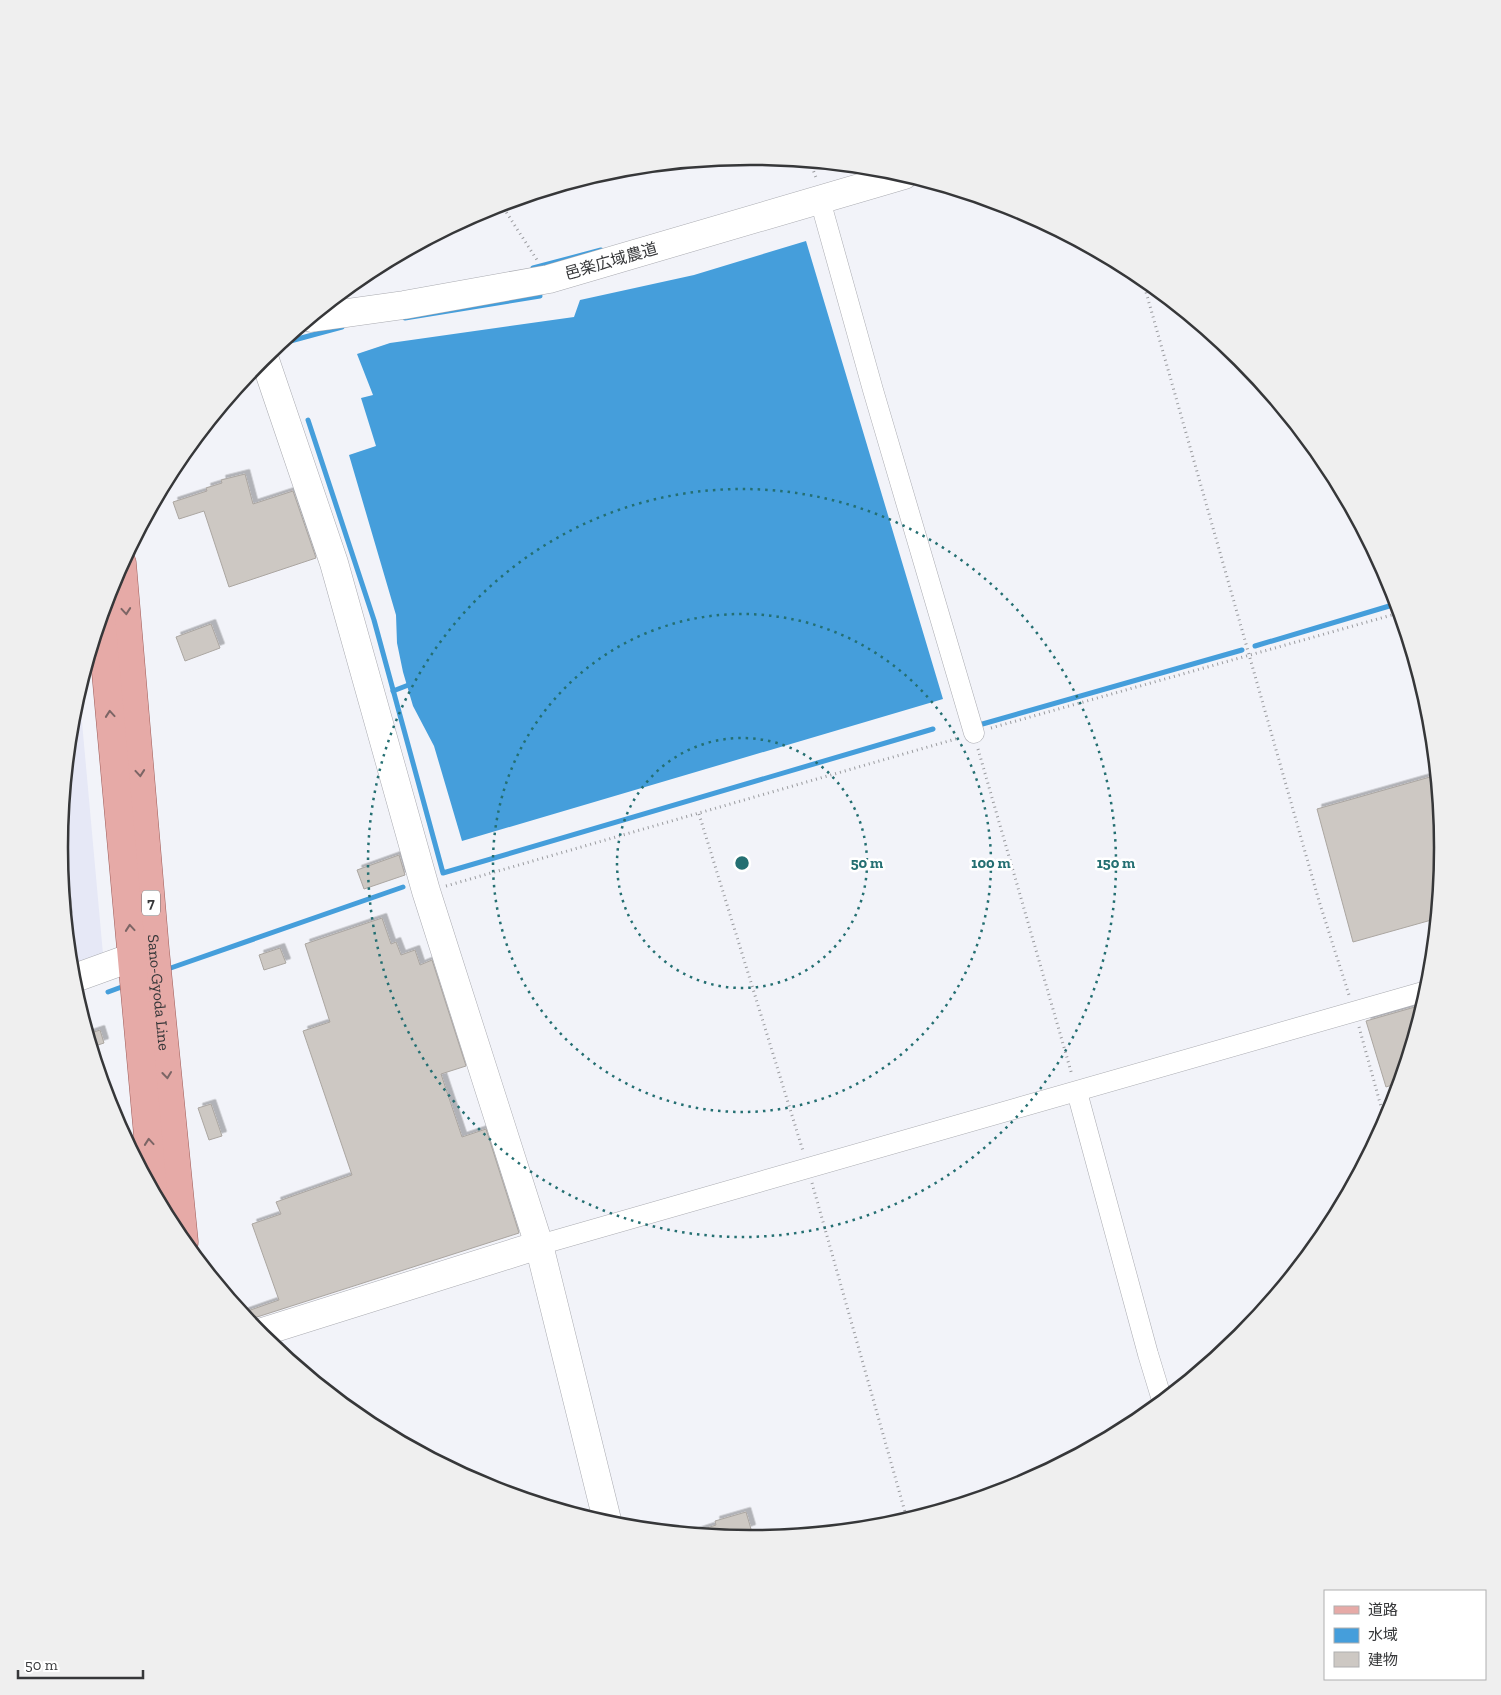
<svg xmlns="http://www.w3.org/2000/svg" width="1501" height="1695" font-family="'Zilla Slab','Noto Sans JP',serif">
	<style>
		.built { fill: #e6e8f6 }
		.water { fill: #459edb }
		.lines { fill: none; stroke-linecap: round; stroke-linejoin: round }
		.stream { stroke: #459edb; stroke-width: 5 }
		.building { fill: #cdc8c3; stroke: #aba6a1; filter: url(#shadow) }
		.lane-casing { stroke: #aaabb1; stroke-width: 11 }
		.street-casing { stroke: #aaabb1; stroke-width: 21 }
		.secondary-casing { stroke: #aaabb1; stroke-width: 29 }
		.primary-casing { stroke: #9e5d5a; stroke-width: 29 }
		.path { stroke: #9a9b9f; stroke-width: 3; stroke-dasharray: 1 4; stroke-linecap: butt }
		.lane { stroke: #fff; stroke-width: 10 }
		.street { stroke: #fff; stroke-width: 20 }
		.secondary { stroke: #fff; stroke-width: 28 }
		.primary { stroke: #e6aaa7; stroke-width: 28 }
		.oneway { stroke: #7c6565 }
		.ring { fill: none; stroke: #246f72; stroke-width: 2.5; stroke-dasharray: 2.5 5 }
		.labels { text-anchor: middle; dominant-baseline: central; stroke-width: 5; stroke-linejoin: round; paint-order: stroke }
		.shield { fill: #fff; stroke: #727374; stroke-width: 1 }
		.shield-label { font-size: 15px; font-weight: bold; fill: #363739 }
		.street-label { font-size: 16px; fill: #363739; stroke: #fff }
		.rim { fill: none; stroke: #363739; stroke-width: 2.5 }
		.centre { fill: #246f72; stroke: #fff; stroke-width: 2.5 }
		.ring-label { font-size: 15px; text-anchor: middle; font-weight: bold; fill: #246f72; stroke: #fff; stroke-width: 5; stroke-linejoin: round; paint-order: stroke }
	</style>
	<defs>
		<filter id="shadow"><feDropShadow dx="4.5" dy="-4.5" stdDeviation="0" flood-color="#0004"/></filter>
	</defs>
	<rect width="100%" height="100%" fill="#f2f3f9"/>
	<path class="built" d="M79 689 103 954 70 965 59 848 72 712Z"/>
	<path class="water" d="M806 241 943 699 462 841 434 746 413 706 403 672 397 643 396 615 349 455 376 446 361 398 373 395 357 354 390 343 574 317 580 300 694 275Z"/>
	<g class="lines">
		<g class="stream">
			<path d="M533 268 601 250"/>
			<path d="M405 318 540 296"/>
			<path d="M283 343 342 327"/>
			<path d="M308 420 374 620 443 873 933 729"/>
			<path d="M1255 646 1396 604"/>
			<path d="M393 691 411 684"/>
			<path d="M979 725 1242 650"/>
			<path d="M165 970 403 887"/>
			<path d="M108 992 127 985"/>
		</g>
	</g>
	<g class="building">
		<path d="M245 474 253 504 293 491 316 558 229 587 204 511 179 519 173 502 207 491 206 488 222 483 221 480Z"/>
		<path d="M211 624 220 648 185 661 176 637Z"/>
		<path d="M1430 777 1439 810 1442 848 1435 919 1353 942 1317 809Z"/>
		<path d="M399 855 405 875 364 889 357 870Z"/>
		<path d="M382 918 391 944 396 942 401 955 415 950 420 965 432 960 466 1066 441 1074 462 1137 486 1129 519 1233 254 1318 249 1321 242 1313 279 1300 252 1224 281 1214 276 1202 352 1175 303 1031 330 1022 305 944Z"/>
		<path d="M280 948 286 963 264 970 259 955Z"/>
		<path d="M1422 1005 1398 1083 1386 1087 1366 1021Z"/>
		<path d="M100 1030 104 1043 92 1047 88 1034Z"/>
		<path d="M211 1104 222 1136 209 1140 198 1108Z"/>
		<path d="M746 1512 751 1529 728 1537 692 1533 716 1525 715 1521Z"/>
	</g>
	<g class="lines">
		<g class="lane-casing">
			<path id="lane" d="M60 838 67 912 66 916"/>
		</g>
		<g class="street-casing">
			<g id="street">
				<path d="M820 200 873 390 974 733"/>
				<path d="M1077 1092 1148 1354 1162 1400"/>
				<path d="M539 1245 1426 991"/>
			</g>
		</g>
		<g class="secondary-casing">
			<g id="secondary">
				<path d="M311 318 404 305 549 279 904 175"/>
				<path d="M264 357 334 563 426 891 539 1245 608 1524"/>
				<path d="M72 979 133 957"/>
				<path d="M259 1333 539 1245"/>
			</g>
		</g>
		<g class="primary-casing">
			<g id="primary">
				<path id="s1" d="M122 563 155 950 184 1242"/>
				<path d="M101 617 153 1191"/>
			</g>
		</g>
		<g class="path">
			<path d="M810 162 817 180"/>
			<path d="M501 204 537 260"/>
			<path d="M1142 278 1319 901 1349 995"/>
			<path d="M991 728 1399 613"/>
			<path d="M978 749 1072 1075"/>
			<path d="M699 814 803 1151"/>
			<path d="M446 886 959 738"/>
			<path d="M1359 1027 1385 1121"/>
			<path d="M812 1183 907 1519"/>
		</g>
		<use href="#lane" class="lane"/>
		<use href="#street" class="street"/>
		<use href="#secondary" class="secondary"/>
		<use href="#primary" class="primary"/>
	</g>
	<defs><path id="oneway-chevron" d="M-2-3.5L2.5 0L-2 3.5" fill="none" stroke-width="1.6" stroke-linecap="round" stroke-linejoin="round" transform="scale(1.25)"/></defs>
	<g class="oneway">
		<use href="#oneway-chevron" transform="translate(126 611) rotate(85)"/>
		<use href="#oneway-chevron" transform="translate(110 714) rotate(-95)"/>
		<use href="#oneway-chevron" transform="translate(140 773) rotate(85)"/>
		<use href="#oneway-chevron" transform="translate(130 928) rotate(-95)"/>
		<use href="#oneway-chevron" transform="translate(167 1075) rotate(84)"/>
		<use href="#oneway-chevron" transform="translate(149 1142) rotate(-95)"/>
	</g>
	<g class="ring">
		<circle cx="742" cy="863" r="125"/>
		<circle cx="742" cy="863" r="249"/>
		<circle cx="742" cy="863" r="374"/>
	</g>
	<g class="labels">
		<rect class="shield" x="142" y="890.5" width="18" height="25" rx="4"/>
		<g class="shield-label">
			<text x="151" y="903">7</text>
		</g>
		<g class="street-label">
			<text transform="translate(611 261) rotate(-16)">邑楽広域農道</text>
			<text stroke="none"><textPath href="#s1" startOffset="431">Sano-Gyoda Line</textPath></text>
		</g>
	</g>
	<path d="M0 0H1501V1695H0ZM750 165H752A682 682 0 0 1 1434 847V848A682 682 0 0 1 752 1530H750A682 682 0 0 1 68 848V847A682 682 0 0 1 750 165Z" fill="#efefef" fill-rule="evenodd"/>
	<path class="rim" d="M750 165H752A682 682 0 0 1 1434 847V848A682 682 0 0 1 752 1530H750A682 682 0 0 1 68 848V847A682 682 0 0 1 750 165Z"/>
	<circle cx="742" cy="863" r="8" class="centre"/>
	<g class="ring-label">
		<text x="867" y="868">50 m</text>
		<text x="991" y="868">100 m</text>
		<text x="1116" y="868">150 m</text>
	</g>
	<rect x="1324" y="1590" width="162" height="90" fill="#ffffff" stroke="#afafb0"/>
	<rect x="1334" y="1606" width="25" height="8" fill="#e6aaa7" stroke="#afafb0"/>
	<text x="1368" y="1615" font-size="15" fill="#363739">道路</text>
	<rect x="1334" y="1628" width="25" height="15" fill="#459edb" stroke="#afafb0"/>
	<text x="1368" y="1640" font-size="15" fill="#363739">水域</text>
	<rect x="1334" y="1652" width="25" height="15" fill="#cdc8c3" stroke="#afafb0"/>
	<text x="1368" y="1665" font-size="15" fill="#363739">建物</text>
	<path d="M18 1670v8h125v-8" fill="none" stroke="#363739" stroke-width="2.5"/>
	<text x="25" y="1670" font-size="15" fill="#363739" stroke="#ffffff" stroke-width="4" paint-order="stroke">50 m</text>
</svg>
